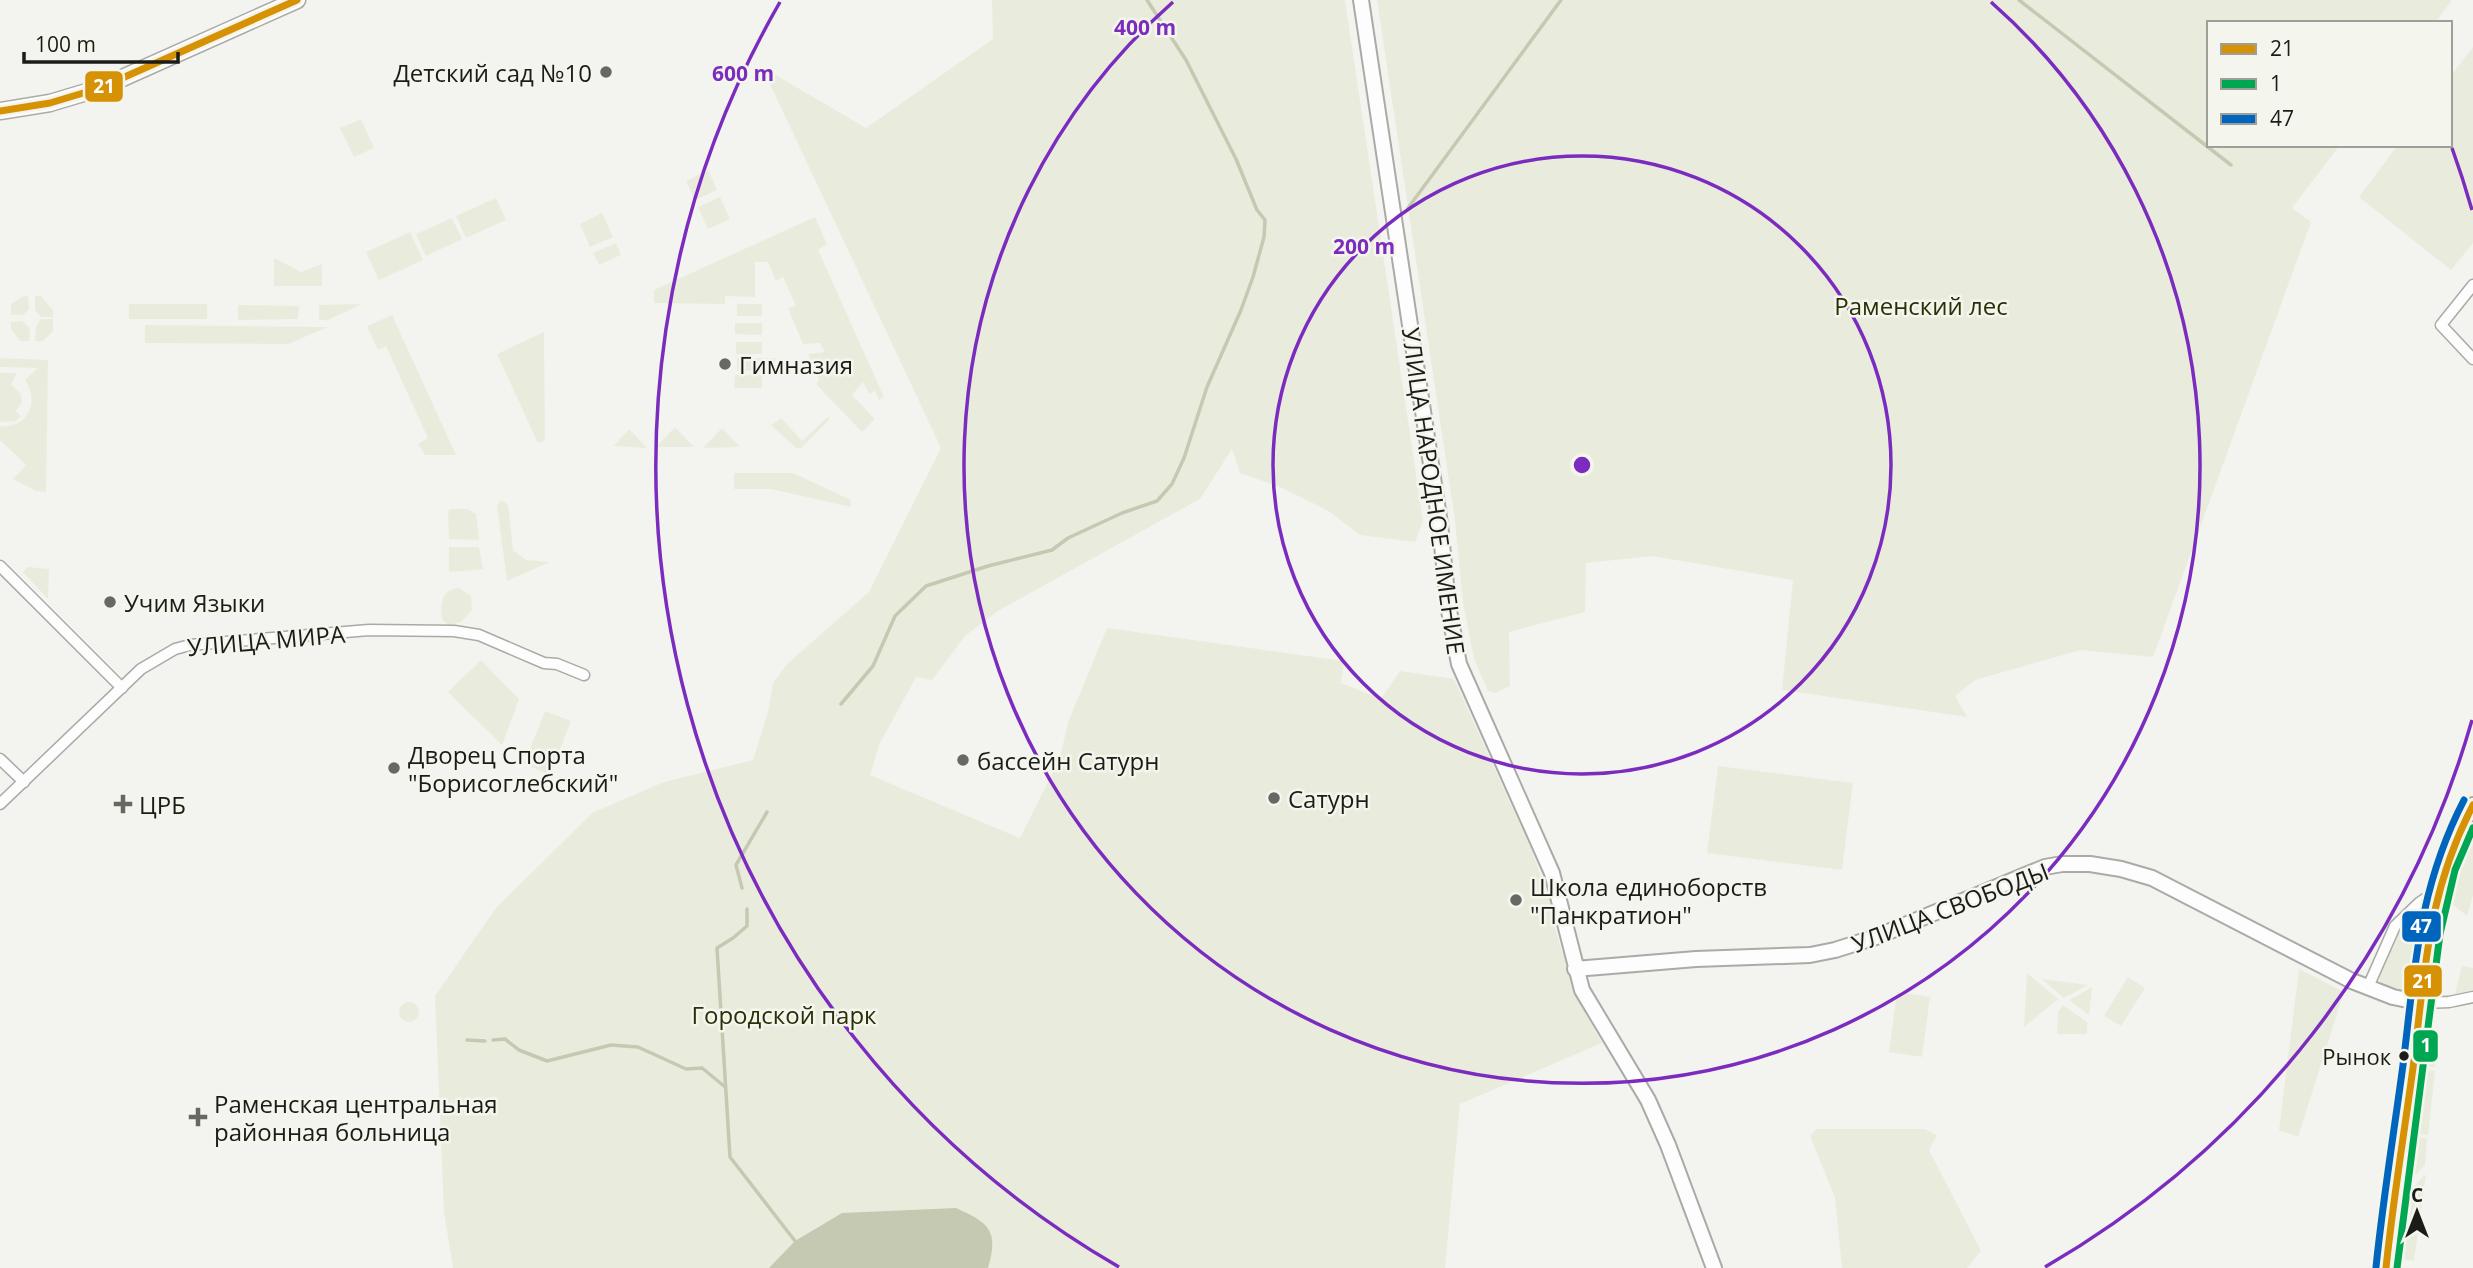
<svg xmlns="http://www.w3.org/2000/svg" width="2473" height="1268" font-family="'Open Sans',sans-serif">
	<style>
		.green { fill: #e9ecdd }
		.water { fill: #c5c9b1 }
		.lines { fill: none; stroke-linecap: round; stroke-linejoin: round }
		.stream { stroke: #c5c9b1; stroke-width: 3.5 }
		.street-casing { stroke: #aaaaa7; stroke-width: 13 }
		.secondary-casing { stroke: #aaaaa7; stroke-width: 18 }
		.primary-casing { stroke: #aaaaa7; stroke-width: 19 }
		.street { stroke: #fdfdfd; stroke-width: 10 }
		.secondary { stroke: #fdfdfd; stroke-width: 14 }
		.primary { stroke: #fdfdfd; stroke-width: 16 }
		.bus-1-casing { stroke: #f4f6ed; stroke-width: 12 }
		.bus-2-casing { stroke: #f4f6ed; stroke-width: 12 }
		.bus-3-casing { stroke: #f4f6ed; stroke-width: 12 }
		.bus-1 { stroke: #d69104; stroke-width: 7 }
		.bus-2 { stroke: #00a651; stroke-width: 7 }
		.bus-3 { stroke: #0065bd; stroke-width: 7 }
		.ring { fill: none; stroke: #7b2cbf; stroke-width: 3.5 }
		.poi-dot { fill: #676863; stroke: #f4f6ed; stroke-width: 2.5 }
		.bus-dot { fill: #1b1c18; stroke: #f4f6ed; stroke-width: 2.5 }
		.labels { text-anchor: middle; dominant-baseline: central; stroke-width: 5; stroke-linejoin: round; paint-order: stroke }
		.bus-label { font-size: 22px; fill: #1b1c18; stroke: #f4f6ed; text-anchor: end }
		.poi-label { font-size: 24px; fill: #1b1c18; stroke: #f4f6ed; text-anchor: start }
		.park-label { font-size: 24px; fill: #2b3007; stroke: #f4f6ed }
		.street-label { font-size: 24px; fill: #1b1c18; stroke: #f4f6ed }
		.centre { fill: #7b2cbf; stroke: #f4f6ed; stroke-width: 3.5 }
		.ring-label { font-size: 21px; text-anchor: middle; font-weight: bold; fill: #7b2cbf; stroke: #f4f6ed; stroke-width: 5; stroke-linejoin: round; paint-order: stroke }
		.line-badge { stroke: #f4f6ed; stroke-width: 2.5 }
		.badge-label { font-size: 19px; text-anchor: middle; font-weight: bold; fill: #fff }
	</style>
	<rect width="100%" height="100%" fill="#f3f4ef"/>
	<g class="green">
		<path d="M992 0H1345L1423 521 1415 542 1360 535 1327 510 1280 487 1240 473 1232 449 1200 499 998 611 965 636 932 680 916 677 879 745 870 775 1020 838 1060 758 1068 722 1107 628 1344 661 1341 683 1381 699 1400 671 1454 679 1531 849 1552 906 1555 929 1577 998 1602 1043 1460 1104 1445 1268H453L444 1212 435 996 496 908 592 813 664 782 753 760 768 712 773 683 787 664 869 592 941 448 762 67 866 128 993 39Z"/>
		<path d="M1377 0H2452L2435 23H2209V145H2340L2292 208 2311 222 2153 657 2081 650 1975 680 1955 696 1967 717 1782 690 1793 580 1652 556 1586 563 1585 612 1509 632 1510 686 1495 693 1488 691 1474 659 1463 603 1455 521Z"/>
		<path d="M2473 47V243L2451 270 2359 197 2398 145H2450V77Z"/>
		<path d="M361 119 374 148 354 157 340 128Z"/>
		<path d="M708 170 717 190 695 200 686 181Z"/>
		<path d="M720 197 730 219 708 229 698 207Z"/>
		<path d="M496 198 506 220 466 238 456 216Z"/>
		<path d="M602 213 613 237 590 247 580 224Z"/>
		<path d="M815 217 827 244 818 250 884 397 879 400 875 391 869 394 863 382 852 395 875 419 862 432 816 384 819 380 808 354 825 352 820 343 803 344 788 308 796 306 783 277 776 281 768 262H755V297L725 296V304L654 303V290Z"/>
		<path d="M452 218 462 239 426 256 416 234Z"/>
		<path d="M410 232 423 260 379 280 366 252Z"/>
		<path d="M616 243 621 255 599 265 593 253Z"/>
		<path d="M274 258 301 272 322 264V286H274Z"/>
		<path d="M28 296 29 310 22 315H11V304L22 297Z"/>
		<path d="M35 296H41L53 310V317H41L35 310Z"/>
		<rect x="129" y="304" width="78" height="15"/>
		<path d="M362 304 328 320H319V305Z"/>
		<rect x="737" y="304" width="25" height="12"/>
		<path d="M238 305 299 306 298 319 238 320Z"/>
		<path d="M392 315 456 455H425L418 444 428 438 386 346 378 350 367 326Z"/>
		<path d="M41 319H53V331L43 341H35L36 327Z"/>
		<path d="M22 321 30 328 29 341H20L11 329V322Z"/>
		<path d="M735 323H762V335L735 334Z"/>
		<path d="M145 325 328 327 288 344 145 343Z"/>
		<path d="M544 332 545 441 538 443 497 354Z"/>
		<rect x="736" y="342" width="26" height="12"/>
		<path d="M0 358 48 360 46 492 36 491 13 479 26 465 0 440V426C28 429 40 401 25 380L38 368 0 367Z"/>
		<path d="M737 358H775V370L737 371Z"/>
		<path d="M0 373H17L11 384 21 394 22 402 16 411 21 416 16 421 0 422Z"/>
		<path d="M735 375H762V388H734Z"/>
		<path d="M829 416V420L801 448H796L771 425 781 418 802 441Z"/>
		<path d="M675 427 694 447H656Z"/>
		<path d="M722 428 740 447 703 448Z"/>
		<path d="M629 429 647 448 614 446Z"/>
		<path d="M734 473H793L851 500V507L771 489H734Z"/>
		<path d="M502 500 508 505 513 550 526 560 550 562 507 581 497 505Z"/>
		<path d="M450 509H467L476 514 479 540 449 539 448 511Z"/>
		<path d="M449 547H479L483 569 451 572 449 570Z"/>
		<path d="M28 567 49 569 48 599 23 572Z"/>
		<path d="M459 588 471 596 472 610 461 622 448 625 442 619C440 604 441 590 459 588Z"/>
		<path d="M481 660 519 699 502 745 448 692Z"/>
		<path d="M545 711 571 721 550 775 524 764Z"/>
		<path d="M1718 766 1853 783 1842 870 1707 853Z"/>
		<path d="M2473 824V895L2467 916 2446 899 2462 844Z"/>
		<path d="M2411 919 2419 925 2408 987C2401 996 2390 988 2381 984L2379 978 2404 923Z"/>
		<path d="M2462 966 2473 968V990L2455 994Z"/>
		<path d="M2299 969 2344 992 2298 1137 2279 1130Z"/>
		<path d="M2027 973 2058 999 2024 1027Z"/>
		<path d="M2128 977 2145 988 2121 1026 2104 1016Z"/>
		<path d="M2042 979 2088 985 2064 998Z"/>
		<path d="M2092 987 2089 1015 2069 1000Z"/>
		<path d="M1897 992 1930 997 1922 1057 1889 1052Z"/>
		<circle cx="409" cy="1012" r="10"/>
		<path d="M2063 1005 2087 1022V1034H2057L2058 1012Z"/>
		<path d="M2424 1030 2438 1031 2435 1067 2419 1066Z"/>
		<path d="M2419 1069 2435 1071 2428 1135 2411 1134Z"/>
		<path d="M1817 1129H1925L1937 1135 1929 1150 1981 1251 1967 1268H1842L1835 1198 1810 1136Z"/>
		<path d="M2410 1137 2427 1138 2425 1165 2404 1186Z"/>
		<path d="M2426 1174 2414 1261 2395 1258 2405 1196Z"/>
	</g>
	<path class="water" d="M956 1208C989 1223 999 1230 988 1268H769L795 1241 842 1213Z"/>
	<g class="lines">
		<g class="stream">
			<path d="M2019 0 2231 165"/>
			<path d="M1408 208 1561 0"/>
			<path d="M841 704 873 666 895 616 926 586 988 566 1052 550 1068 538 1122 513 1157 501 1172 484 1184 458 1207 387 1241 310 1253 277 1264 237 1265 220 1257 210 1236 159 1186 60 1147 0"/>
			<path d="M742 888 736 865 767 812"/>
			<path d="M747 909V926L733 938 717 948 730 1157 795 1241"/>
			<path d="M467 1040 485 1041"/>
			<path d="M493 1040 505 1039 519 1050 547 1061 611 1045 638 1047 686 1069 702 1068 724 1086"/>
		</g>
		<g class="street-casing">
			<g id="street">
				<path d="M2473 285 2441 325 2473 359"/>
				<path d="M0 566 122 688"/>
				<path d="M0 759 24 782"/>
				<path d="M0 804 141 669 175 649 190 645 369 630 454 631 479 635 544 663 557 664 584 675"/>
				<path d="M2368 987 2395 926 2419 903 2437 891"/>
				<path d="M2422 1003 2449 1002 2473 997"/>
			</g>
		</g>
		<g class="secondary-casing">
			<g id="secondary">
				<path d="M1361 0 1440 524 1448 605 1459 664 1552 873 1582 990 1648 1100 1668 1145 1714 1268"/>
				<path d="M1575 969 1696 959 1810 955 1835 950 1876 937 2045 867 2062 864H2090L2121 869 2152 878 2352 981 2393 997 2422 1003"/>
				<path d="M2386 1268C2393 1201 2404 1134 2413 1067 2424 980 2426 883 2473 805"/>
			</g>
		</g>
		<g class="primary-casing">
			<path id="primary" d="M0 111 50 103 100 88 297 0"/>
		</g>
		<use href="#street" class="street"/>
		<use href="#secondary" class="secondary"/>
		<use href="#primary" class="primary"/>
		<g class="bus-1-casing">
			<g id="bus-1">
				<path d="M0 111 50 103 100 88 297 0"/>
				<path d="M2386 1268C2393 1201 2404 1134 2413 1068 2425 972 2427 893 2473 805"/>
			</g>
		</g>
		<g class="bus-2-casing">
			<path id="bus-2" d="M2397 1268 2440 934 2455 870 2473 828"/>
		</g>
		<g class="bus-3-casing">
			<path id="bus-3" d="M2376 1267C2383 1199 2394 1132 2403 1065 2415 968 2418 889 2464 800"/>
		</g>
		<use href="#bus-1" class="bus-1"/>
		<use href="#bus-2" class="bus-2"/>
		<use href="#bus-3" class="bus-3"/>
	</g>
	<g class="ring">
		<circle cx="1582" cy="465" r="309"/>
		<path d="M1991 2A618 618 0 1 1 1173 2"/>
		<path d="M2472 720A926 926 0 0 1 2045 1267M1119 1267A926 926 0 0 1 780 2M2452 148A926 926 0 0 1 2472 210"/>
	</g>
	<g class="poi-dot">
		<circle cx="606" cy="72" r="7"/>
		<circle cx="725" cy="364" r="7"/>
		<circle cx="110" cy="602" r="7"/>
		<circle cx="963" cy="760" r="7"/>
		<circle cx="394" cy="768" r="7"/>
		<circle cx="1274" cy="798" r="7"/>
		<path d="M119.5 793.5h7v7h7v7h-7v7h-7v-7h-7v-7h7z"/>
		<circle cx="1516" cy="900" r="7"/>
		<path d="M194.5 1106.5h7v7h7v7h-7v7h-7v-7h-7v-7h7z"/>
	</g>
	<circle class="bus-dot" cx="2404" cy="1056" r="6"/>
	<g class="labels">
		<g class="bus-label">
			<text x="2391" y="1056">Рынок</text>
		</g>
		<g class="poi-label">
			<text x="592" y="72" text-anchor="end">Детский сад №10</text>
			<text x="739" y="364">Гимназия</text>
			<text x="124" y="602">Учим Языки</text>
			<text x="408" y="754">Дворец Спорта<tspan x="408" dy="28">"Борисоглебский"</tspan></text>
			<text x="977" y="760">бассейн Сатурн</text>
			<text x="1288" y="798">Сатурн</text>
			<text x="139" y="804">ЦРБ</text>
			<text x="1530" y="886">Школа единоборств<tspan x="1530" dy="28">"Панкратион"</tspan></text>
			<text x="214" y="1103">Раменская центральная<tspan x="214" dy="28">районная больница</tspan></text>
		</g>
		<g class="park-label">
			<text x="1921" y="305">Раменский лес</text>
			<text x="784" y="1014">Городской парк</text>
		</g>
		<g class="street-label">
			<text transform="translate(1434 491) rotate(82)">УЛИЦА НАРОДНОЕ ИМЕНИЕ</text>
			<text transform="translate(266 640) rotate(-5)">УЛИЦА МИРА</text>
			<text transform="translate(1950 907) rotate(-21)">УЛИЦА СВОБОДЫ</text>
		</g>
	</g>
	<circle cx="1582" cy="465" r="10" class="centre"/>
	<g class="ring-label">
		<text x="1145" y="35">400 m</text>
		<text x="743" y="81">600 m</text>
		<text x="1364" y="254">200 m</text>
	</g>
	<g class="line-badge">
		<rect x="84" y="70" width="40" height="33" rx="7" fill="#d69104"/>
		<rect x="2401" y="910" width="41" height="33" rx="7" fill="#0065bd"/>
		<rect x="2403" y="964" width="40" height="34" rx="7" fill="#d69104"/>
		<rect x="2412" y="1029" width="27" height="34" rx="7" fill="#00a651"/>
	</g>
	<g class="badge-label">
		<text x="104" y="93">21</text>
		<text x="2421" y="933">47</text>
		<text x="2423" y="988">21</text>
		<text x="2426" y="1052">1</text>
	</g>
	<rect x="2207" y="21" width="245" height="126" fill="#f4f6ed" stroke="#9d9f98" stroke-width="2"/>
	<rect x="2221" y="44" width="35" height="10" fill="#d69104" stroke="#9d9f98" stroke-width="2"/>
	<text x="2270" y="56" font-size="21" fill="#1b1c18">21</text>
	<rect x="2221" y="79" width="35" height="10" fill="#00a651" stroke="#9d9f98" stroke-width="2"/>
	<text x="2270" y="91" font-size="21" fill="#1b1c18">1</text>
	<rect x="2221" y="114" width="35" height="10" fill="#0065bd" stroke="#9d9f98" stroke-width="2"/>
	<text x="2270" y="126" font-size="21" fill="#1b1c18">47</text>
	<g transform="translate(2417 1212)" stroke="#f4f6ed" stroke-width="5" paint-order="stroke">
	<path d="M0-5L12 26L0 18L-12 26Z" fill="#1b1c18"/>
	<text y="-10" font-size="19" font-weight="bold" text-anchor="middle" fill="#1b1c18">С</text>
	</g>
	<path d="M24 52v10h154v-10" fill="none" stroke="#1b1c18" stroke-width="3.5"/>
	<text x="35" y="52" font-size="21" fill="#1b1c18" stroke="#f4f6ed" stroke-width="5" paint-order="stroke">100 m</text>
</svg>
